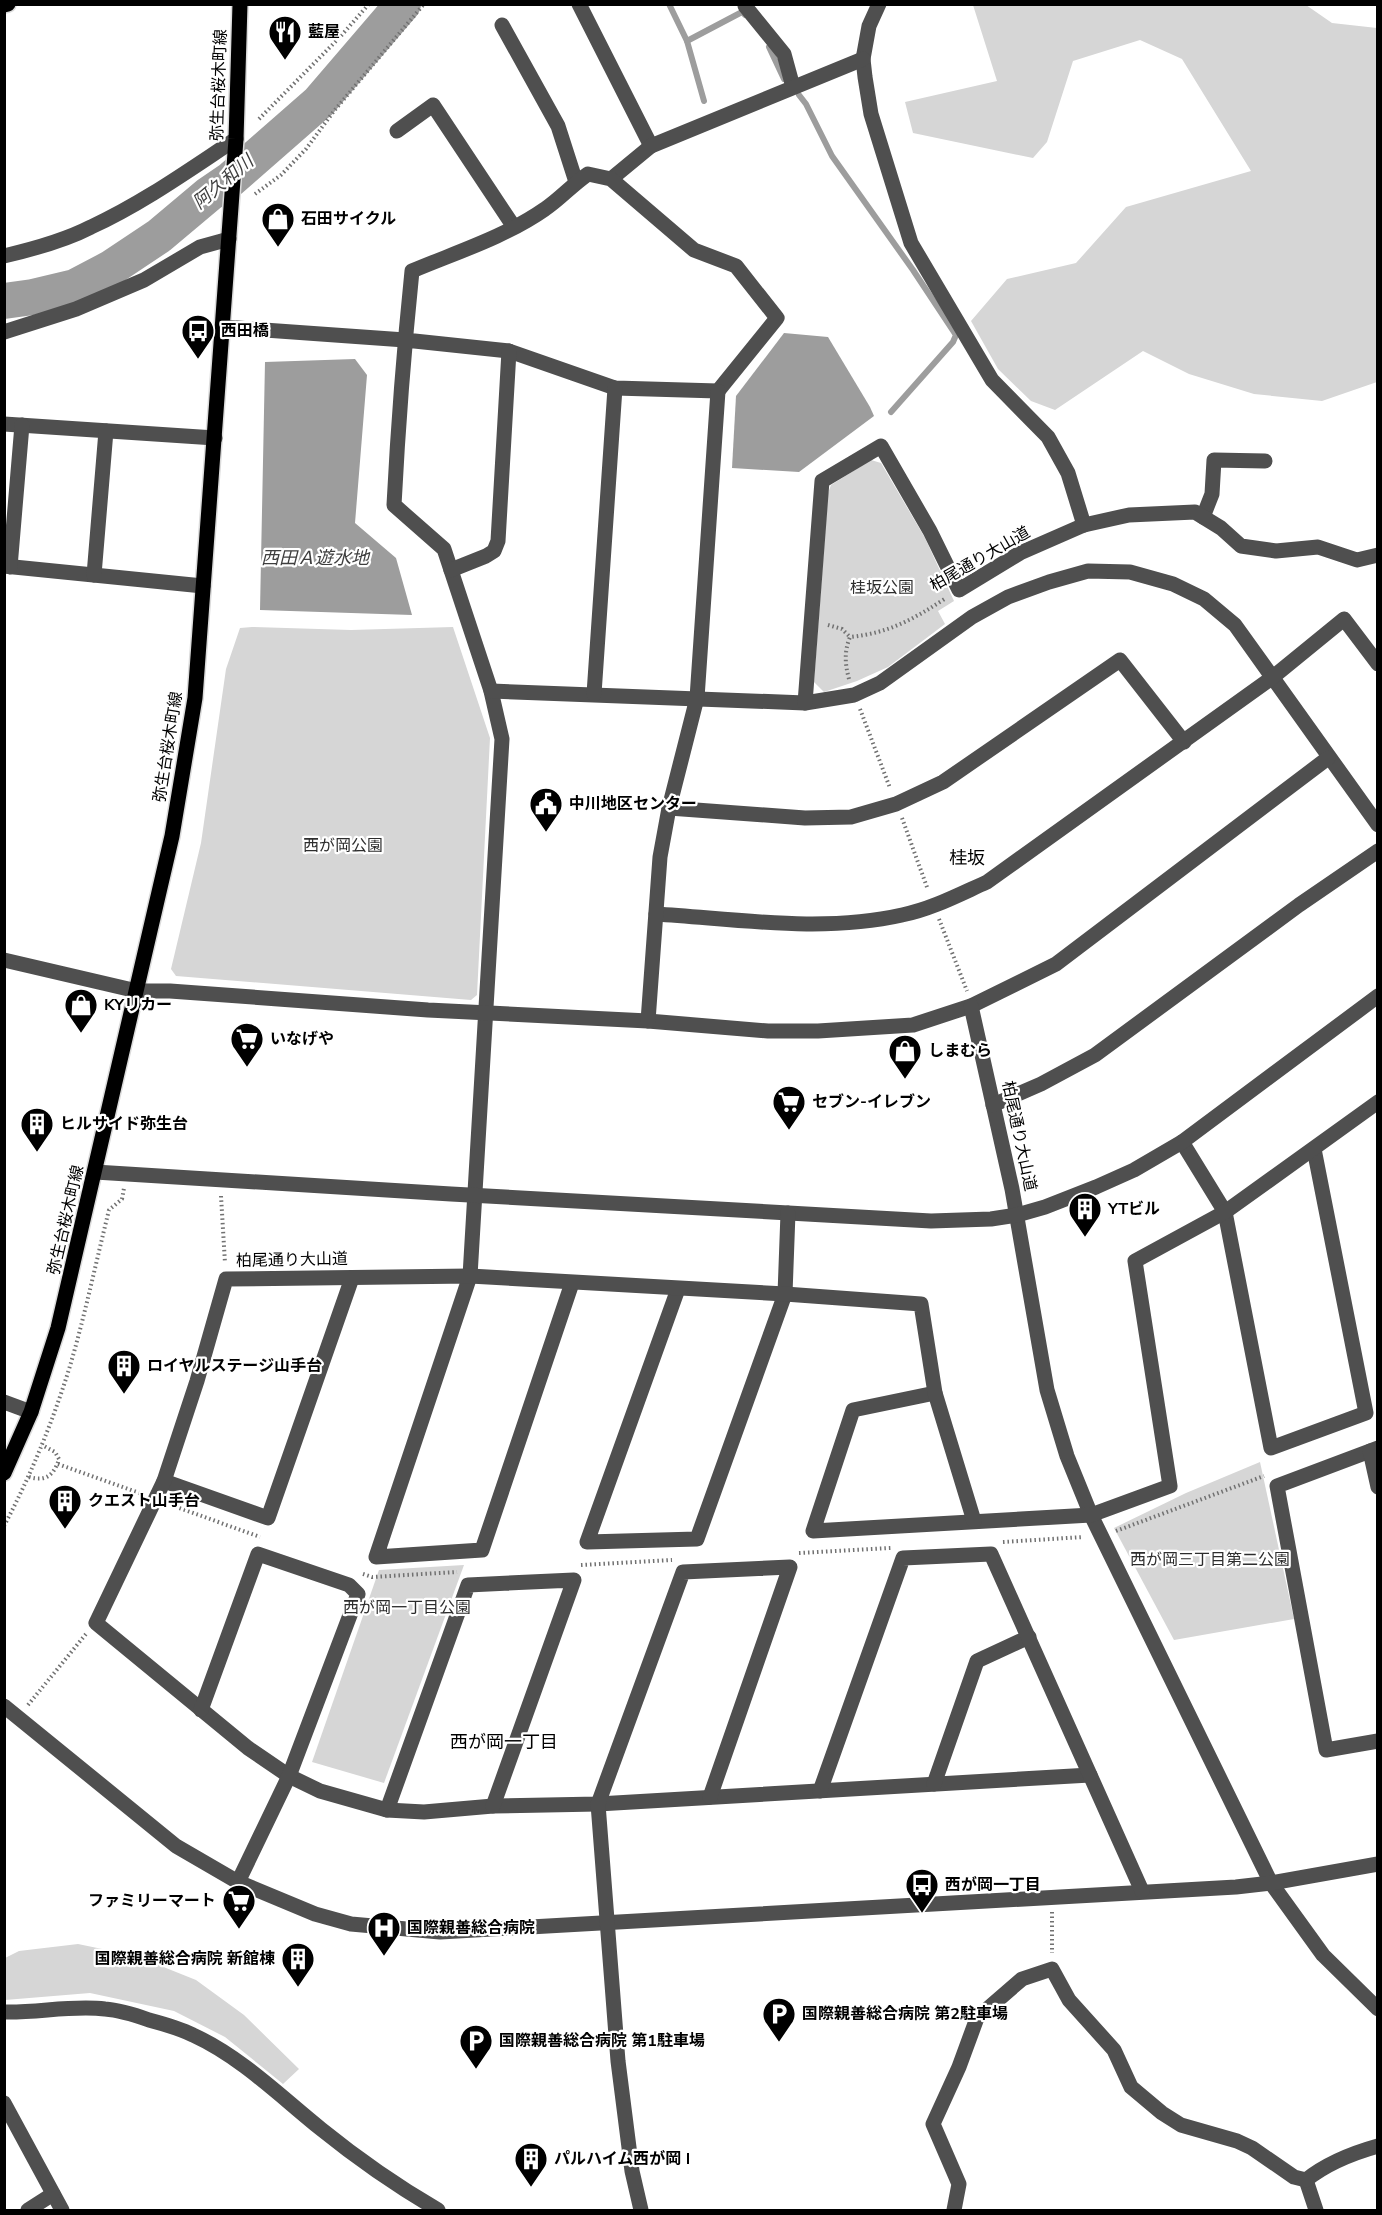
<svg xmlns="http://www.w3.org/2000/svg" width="1382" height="2215" font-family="'Nunito Sans','Noto Sans JP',sans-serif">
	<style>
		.green { fill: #d6d6d6 }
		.water { fill: #9d9d9d }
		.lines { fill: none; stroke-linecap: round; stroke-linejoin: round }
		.stream { stroke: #9d9d9d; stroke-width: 6 }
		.river { stroke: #9d9d9d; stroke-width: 36 }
		.major-casing { stroke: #dbdbdb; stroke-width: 18 }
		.path { stroke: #717171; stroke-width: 4; stroke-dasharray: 1.5 3; stroke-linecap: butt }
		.minor { stroke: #4f4f4f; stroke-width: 15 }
		.major { stroke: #000; stroke-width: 15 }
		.labels { text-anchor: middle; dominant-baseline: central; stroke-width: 4.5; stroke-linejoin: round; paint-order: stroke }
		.poi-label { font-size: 16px; font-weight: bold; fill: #000; stroke: #fff; text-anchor: start }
		.street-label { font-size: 16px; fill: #000; stroke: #fff }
		.park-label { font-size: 16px; fill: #2d2d2d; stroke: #fff }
		.water-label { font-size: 18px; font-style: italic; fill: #3e3e3e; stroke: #fff }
		.neighbourhood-label { font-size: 18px; fill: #000; stroke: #fff }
	</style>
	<rect width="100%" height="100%" fill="#fff"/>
	<g class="green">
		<path d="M973 5H1306L1332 23 1377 28V382L1322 401 1254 394 1189 374 1143 351 1055 410 1031 401 998 369 971 321 1007 279 1076 263 1126 207 1251 171 1182 59 1140 40 1073 61 1047 142 1033 158 913 133 905 102 997 81Z"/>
		<path d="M871 460 881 463 925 538 954 601 938 611 945 624 888 667 857 681 824 692 814 682 828 493 831 485Z"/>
		<path d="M252 627 351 630 453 627 490 738 477 995 471 1000 176 976 171 969 201 843 226 669 240 628Z"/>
		<path d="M1260 1462 1294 1619 1174 1640 1114 1528 1186 1493Z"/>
		<path d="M464 1565 384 1783 312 1762 379 1570Z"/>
		<path d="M78 1944 136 1956 196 1980 244 2015 299 2069 283 2084 225 2037 174 2011 90 1993 5 2000V1958L19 1951Z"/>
	</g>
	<g class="water">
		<path d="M784 333 828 337 870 407 874 416 799 472 732 468 736 396Z"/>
		<path d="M355 359 367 375 355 523 396 558 412 615 260 610 265 362Z"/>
	</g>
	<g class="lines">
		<g class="stream">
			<path d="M669 4 687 41 704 101"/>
			<path d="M687 41 742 12 745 15"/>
			<path d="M769 47 784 79"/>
			<path d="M799 95 806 104 832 156 913 270 956 335 953 342 891 412"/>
		</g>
		<path class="river" d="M4 301 33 297 75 287 111 268 159 236 209 194 231 179 319 102 403 4"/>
		<g class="major-casing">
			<g id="major">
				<path d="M4 5 8 4"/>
				<path d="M4 1473 31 1412 58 1328 172 836 195 698 236 139 240 4"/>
			</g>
		</g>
		<g class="path">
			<path d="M259 119 340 37 369 4"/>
			<path d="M255 194 281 175 306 149 334 111 424 4"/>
			<path d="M828 625 842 629 850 637"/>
			<path d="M849 679C845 664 844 652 850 637 889 633 914 619 946 598"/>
			<path d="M860 709 890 788"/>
			<path d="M902 818 928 890"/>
			<path d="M939 919 967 991"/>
			<path d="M221 1196 225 1263"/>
			<path d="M58 1464 142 1494"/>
			<path d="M29 1477C46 1482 54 1475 59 1459L55 1452 42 1445"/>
			<path d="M171 1505 260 1537"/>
			<path d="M4 1526C31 1475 53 1421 70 1366 85 1315 96 1262 109 1210L122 1199 124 1188"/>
			<path d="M1116 1531 1264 1476"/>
			<path d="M1003 1542 1083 1537"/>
			<path d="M799 1553 891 1548"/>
			<path d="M581 1565 672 1560"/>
			<path d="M363 1574 372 1577 457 1572"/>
			<path d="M28 1705 86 1634"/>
			<path d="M1052 1912V1953"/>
		</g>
		<g class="minor">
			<path d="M579 4 651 146"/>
			<path d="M747 4 745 6 784 54 793 87"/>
			<path d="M879 4 869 26 863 59 865 77 871 114 911 243 992 380 1048 437 1068 473 1084 525"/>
			<path d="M502 25 558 126 576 182"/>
			<path d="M397 131 433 105 514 227"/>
			<path d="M611 179 651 146 863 59"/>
			<path d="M4 256C34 249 64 241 91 227 143 203 189 170 236 139"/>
			<path d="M223 327 405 340 509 351 615 388 718 391 777 318 736 266 694 250 611 179 588 174C572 185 560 199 545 209 505 237 457 252 412 271 404 349 398 427 394 505L444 549 491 691 502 739 470 1276 376 1557 482 1550 572 1283"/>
			<path d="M4 332 76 309 144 280 200 247 229 239"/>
			<path d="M4 424 215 438"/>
			<path d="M1203 517 1212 494 1214 460 1265 461"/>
			<path d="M4 566 203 586"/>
			<path d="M10 567 22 425"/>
			<path d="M451 570 486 556 494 551 498 541 509 351"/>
			<path d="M94 575 106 431"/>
			<path d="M491 691 805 703 854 695 880 683 972 617 1008 597 1049 582 1088 571 1130 572 1173 584 1204 599 1235 625 1378 825"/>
			<path d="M594 694 615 388"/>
			<path d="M805 703 822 481 881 446 930 531 959 590 1020 553 1084 525 1129 515 1195 512 1221 528 1241 546 1276 551 1318 547 1357 560 1378 555"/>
			<path d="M669 808 805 818 851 817 896 804 943 782 1120 660 1184 742"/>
			<path d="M656 914C737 919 823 933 902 915 932 909 960 894 987 882L1273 677 1344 619 1378 664"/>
			<path d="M4 960 137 991H170L428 1010 648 1021 768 1031H818L913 1025 971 1006 1056 964 1328 758"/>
			<path d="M971 1006 1012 1189 1047 1390 1067 1456 1091 1515 1271 1883 1323 1955 1378 2009"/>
			<path d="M648 1021 660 857 669 808 697 698 718 391"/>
			<path d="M993 1105 1041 1084 1095 1055 1299 905 1378 851"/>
			<path d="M1182 1142 1225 1212 1271 1448 1366 1413 1314 1149"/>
			<path d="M95 1172 451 1194 931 1221 991 1219 1017 1215 1045 1207 1096 1187 1134 1170 1182 1142 1378 996"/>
			<path d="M678 1289 587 1542 697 1539 785 1294 788 1213"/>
			<path d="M935 1393 853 1410 813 1531 1091 1515 1170 1486 1135 1261 1225 1212 1378 1102"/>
			<path d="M4 1402 31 1412"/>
			<path d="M1378 1448 1277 1486 1326 1750 1378 1741"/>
			<path d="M1370 1451 1378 1487"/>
			<path d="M164 1481 268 1518 352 1278"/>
			<path d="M974 1521 935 1393 921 1304 785 1294 470 1276 226 1279 197 1381 164 1481 96 1623 248 1748 289 1776 320 1791 387 1810 424 1812 493 1806 598 1804 1090 1775"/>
			<path d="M4 1706 176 1846 238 1882 315 1914 351 1924 440 1932 1236 1887 1271 1883 1378 1864"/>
			<path d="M201 1710 258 1554 349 1585 358 1594 289 1776 238 1882"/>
			<path d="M934 1784 977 1661 1029 1637"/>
			<path d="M820 1791 903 1558 991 1554 1142 1891"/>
			<path d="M387 1810 468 1585 574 1580 493 1806"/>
			<path d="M4 2012C38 2013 71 2005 105 2009 120 2010 135 2015 149 2020 164 2024 179 2028 193 2035 241 2057 280 2096 321 2129 358 2159 397 2186 438 2210"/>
			<path d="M4 2103 62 2210"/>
			<path d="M1306 2180 1316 2210"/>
			<path d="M28 2210 53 2194"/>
			<path d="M641 2210 632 2171 618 2061 598 1804 683 1572 790 1567 710 1797"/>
			<path d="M954 2210 959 2184 933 2124 959 2067 977 2018 1022 1979 1052 1969 1069 2000 1114 2050 1131 2087 1162 2113 1181 2125 1237 2141 1252 2148 1294 2177 1306 2180C1326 2164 1353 2153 1378 2146"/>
		</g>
		<use href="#major" class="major"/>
	</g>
	<defs>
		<g id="restaurant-pin" transform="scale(1.725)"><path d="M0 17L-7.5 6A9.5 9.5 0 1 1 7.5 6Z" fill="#000" stroke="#fff"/><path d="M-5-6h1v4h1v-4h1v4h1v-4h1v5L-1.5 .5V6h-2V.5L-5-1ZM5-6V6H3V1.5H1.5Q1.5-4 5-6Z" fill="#fff"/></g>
		<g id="shop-pin" transform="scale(1.725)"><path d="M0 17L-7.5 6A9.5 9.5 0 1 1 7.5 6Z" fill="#000" stroke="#fff"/><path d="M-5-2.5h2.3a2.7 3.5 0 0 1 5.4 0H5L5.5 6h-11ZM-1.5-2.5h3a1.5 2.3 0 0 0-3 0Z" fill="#fff"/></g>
		<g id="bus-pin" transform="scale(1.725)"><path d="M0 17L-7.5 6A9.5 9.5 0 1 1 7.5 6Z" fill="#000" stroke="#fff"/><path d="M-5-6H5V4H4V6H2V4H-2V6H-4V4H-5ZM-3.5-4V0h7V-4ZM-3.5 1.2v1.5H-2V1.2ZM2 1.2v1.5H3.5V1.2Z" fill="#fff"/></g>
		<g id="civic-pin" transform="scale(1.725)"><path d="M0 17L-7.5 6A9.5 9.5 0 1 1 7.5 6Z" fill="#000" stroke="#fff"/><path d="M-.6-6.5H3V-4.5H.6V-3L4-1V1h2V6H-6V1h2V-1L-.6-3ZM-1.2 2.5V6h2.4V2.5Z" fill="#fff"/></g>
		<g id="supermarket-pin" transform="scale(1.725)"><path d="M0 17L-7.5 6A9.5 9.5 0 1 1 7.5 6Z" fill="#000" stroke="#fff"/><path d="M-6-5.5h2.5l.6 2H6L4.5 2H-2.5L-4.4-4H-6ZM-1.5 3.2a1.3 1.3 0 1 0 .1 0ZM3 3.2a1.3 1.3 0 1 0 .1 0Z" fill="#fff"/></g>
		<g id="building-pin" transform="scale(1.725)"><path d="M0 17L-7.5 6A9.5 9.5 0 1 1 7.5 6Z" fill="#000" stroke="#fff"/><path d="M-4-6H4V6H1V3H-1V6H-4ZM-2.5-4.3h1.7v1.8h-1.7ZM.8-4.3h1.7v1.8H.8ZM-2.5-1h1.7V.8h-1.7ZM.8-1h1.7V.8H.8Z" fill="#fff"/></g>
		<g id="hospital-pin" transform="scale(1.725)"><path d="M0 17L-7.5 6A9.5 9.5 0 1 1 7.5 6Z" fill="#000" stroke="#fff"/><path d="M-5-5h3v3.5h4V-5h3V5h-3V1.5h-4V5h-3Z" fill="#fff"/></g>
		<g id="parking-pin" transform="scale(1.725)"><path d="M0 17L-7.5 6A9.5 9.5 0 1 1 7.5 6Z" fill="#000" stroke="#fff"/><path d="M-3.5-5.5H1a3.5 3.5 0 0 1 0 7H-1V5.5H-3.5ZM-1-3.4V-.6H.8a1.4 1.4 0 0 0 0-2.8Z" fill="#fff"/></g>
	</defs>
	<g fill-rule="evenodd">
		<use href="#restaurant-pin" x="285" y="32"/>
		<use href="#shop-pin" x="278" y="219"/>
		<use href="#bus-pin" x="198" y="331"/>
		<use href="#civic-pin" x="546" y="804"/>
		<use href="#shop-pin" x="81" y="1005"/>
		<use href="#supermarket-pin" x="247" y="1039"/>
		<use href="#shop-pin" x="905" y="1051"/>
		<use href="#supermarket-pin" x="789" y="1102"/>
		<use href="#building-pin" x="37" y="1124"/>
		<use href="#building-pin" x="1085" y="1209"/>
		<use href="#building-pin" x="124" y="1366"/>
		<use href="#building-pin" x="65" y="1501"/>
		<use href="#bus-pin" x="922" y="1885"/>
		<use href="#supermarket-pin" x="239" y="1901"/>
		<use href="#hospital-pin" x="384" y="1928"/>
		<use href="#building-pin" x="298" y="1959"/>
		<use href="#parking-pin" x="779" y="2014"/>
		<use href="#parking-pin" x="476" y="2041"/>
		<use href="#building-pin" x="531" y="2159"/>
	</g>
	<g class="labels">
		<g class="poi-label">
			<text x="308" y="32">藍屋</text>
			<text x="301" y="219">石田サイクル</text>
			<text x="221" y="331">西田橋</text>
			<text x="569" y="804">中川地区センター</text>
			<text x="104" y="1005">KYリカー</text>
			<text x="270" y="1039">いなげや</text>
			<text x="928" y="1051">しまむら</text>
			<text x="812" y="1102">セブン-イレブン</text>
			<text x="60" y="1124">ヒルサイド弥生台</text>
			<text x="1108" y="1209">YTビル</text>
			<text x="147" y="1366">ロイヤルステージ山手台</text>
			<text x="88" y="1501">クエスト山手台</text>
			<text x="945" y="1885">西が岡一丁目</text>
			<text x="216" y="1901" text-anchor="end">ファミリーマート</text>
			<text x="407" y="1928">国際親善総合病院</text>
			<text x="275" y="1959" text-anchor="end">国際親善総合病院 新館棟</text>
			<text x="802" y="2014">国際親善総合病院 第2駐車場</text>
			<text x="499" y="2041">国際親善総合病院 第1駐車場</text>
			<text x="554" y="2159">パルハイム西が岡 I</text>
		</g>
		<g class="street-label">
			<text transform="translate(219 85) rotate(-88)">弥生台桜木町線</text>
			<text transform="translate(980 559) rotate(-30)">柏尾通り大山道</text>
			<text transform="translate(168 747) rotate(-81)">弥生台桜木町線</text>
			<text transform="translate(1019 1136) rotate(78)">柏尾通り大山道</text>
			<text transform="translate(66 1220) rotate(-77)">弥生台桜木町線</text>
			<text transform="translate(292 1260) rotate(-1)">柏尾通り大山道</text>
		</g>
		<g class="park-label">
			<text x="882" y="588">桂坂公園</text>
			<text x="343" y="846">西が岡公園</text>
			<text x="1210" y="1560">西が岡三丁目第二公園</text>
			<text x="407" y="1608">西が岡一丁目公園</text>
		</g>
		<g class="water-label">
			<text transform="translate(223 182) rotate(-40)">阿久和川</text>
			<text x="315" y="558">西田Ａ遊水地</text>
		</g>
		<g class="neighbourhood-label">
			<text x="967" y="858">桂坂</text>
			<text x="504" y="1742">西が岡一丁目</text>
		</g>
	</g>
	<rect width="1382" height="2215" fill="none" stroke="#000000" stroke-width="12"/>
</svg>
